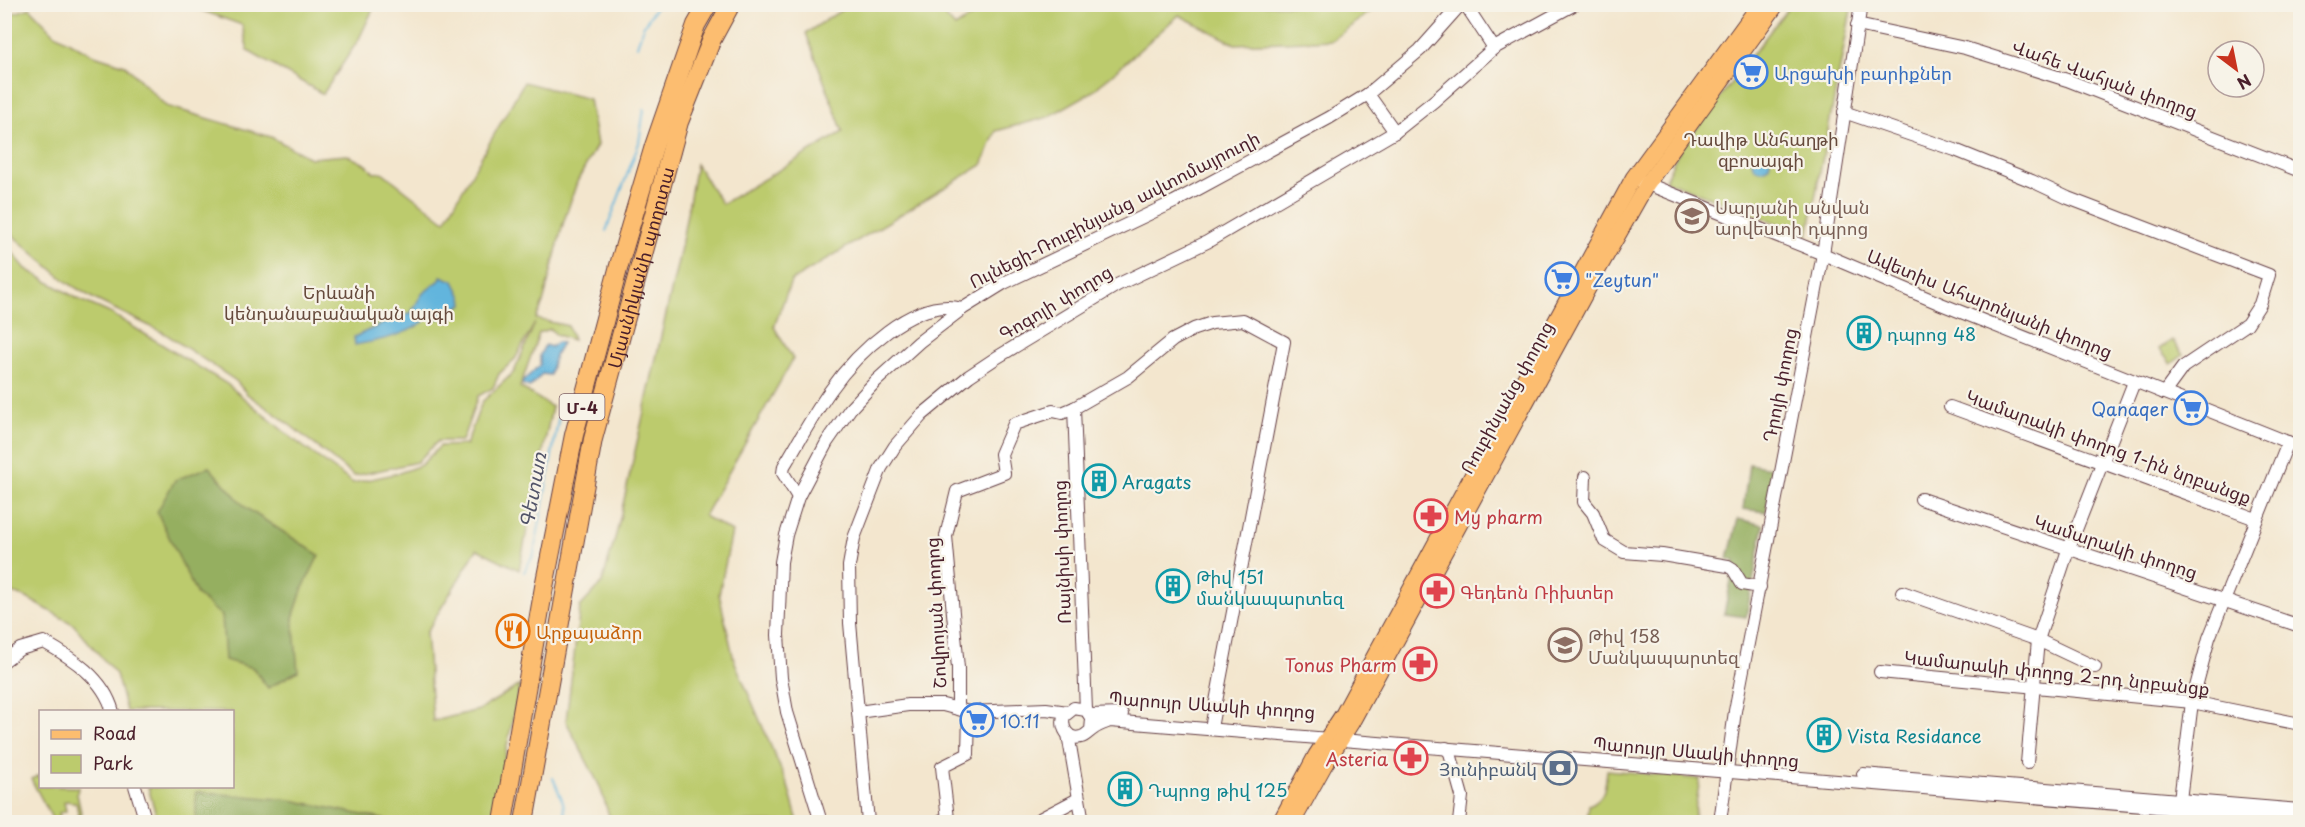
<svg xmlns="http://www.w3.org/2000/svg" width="2305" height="827" font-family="'Playpen Sans','Noto Sans Armenian',sans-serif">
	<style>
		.green { fill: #bccb6d; stroke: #83754c; stroke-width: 1.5 }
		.forest { fill: #95af60; stroke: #706746; stroke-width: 1.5 }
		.water { fill: #62b5dd; stroke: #566a84; stroke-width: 1.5 }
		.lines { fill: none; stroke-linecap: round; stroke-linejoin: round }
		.stream { stroke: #62b5dd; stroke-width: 2 }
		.minor-casing { stroke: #633d43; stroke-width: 14 }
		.major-casing { stroke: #633d43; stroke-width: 17 }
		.highway-casing { stroke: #633d43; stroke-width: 20 }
		.minor { stroke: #fff; stroke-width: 12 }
		.major { stroke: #fcbd6f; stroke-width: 15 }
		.highway { stroke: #fcbd6f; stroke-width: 18 }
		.labels { text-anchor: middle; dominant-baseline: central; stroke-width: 4.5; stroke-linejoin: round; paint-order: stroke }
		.shield { fill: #f7f3e8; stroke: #7e5f64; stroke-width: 1.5 }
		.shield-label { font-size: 16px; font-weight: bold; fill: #4a1f2b }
		.shop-label { font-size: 18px; fill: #366cbe; stroke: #f7f3e8; text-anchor: start }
		.street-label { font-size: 18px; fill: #4a1f2b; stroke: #f7f3e8 }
		.park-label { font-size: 18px; fill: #664a3c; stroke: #f7f3e8 }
		.education-label { font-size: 18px; fill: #785e54; stroke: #f7f3e8; text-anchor: start }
		.culture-label { font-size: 18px; fill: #0d838f; stroke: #f7f3e8; text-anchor: start }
		.health-label { font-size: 18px; fill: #be3a42; stroke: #f7f3e8; text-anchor: start }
		.food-label { font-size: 18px; fill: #c56008; stroke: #f7f3e8; text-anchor: start }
		.service-label { font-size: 18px; fill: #4e5e75; stroke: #f7f3e8; text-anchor: end }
		.water-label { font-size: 20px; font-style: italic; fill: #525469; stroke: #f7f3e8 }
	</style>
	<rect width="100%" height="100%" fill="#f7f3e8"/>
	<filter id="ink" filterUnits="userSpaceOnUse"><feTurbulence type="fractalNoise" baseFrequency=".0167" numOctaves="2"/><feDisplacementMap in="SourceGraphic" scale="12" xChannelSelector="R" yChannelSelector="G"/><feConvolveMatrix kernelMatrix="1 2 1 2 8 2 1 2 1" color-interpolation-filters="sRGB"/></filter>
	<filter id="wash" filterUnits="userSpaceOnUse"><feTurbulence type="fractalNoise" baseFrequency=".008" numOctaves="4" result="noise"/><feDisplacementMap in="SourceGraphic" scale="24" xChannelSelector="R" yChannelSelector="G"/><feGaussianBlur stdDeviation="1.35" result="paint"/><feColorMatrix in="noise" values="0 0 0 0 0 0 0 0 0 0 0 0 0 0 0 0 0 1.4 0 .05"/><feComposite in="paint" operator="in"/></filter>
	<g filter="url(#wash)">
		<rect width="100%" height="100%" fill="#f3e6ce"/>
		<g class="green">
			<path d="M375 5 359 39 323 94 248 51 242 25 195 8 192 5Z"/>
			<path d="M849 5H935L955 27 990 5H1379L1332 40 1235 44 1179 15 1092 92 1048 117 996 131 982 165 791 281 774 327 793 359 704 516 732 532 719 594 734 660 788 786 798 822H611L600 787 566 721 580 607 602 583 617 531 680 252 696 164 722 204 843 132 806 33Z"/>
			<path d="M1790 5H1852L1808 235 1665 180 1678 153Z"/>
			<path d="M30 8 55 34 91 54 125 65 166 106 271 137 310 158 347 155 367 165 374 173 382 172 445 221 524 82 589 99 597 145 577 182 563 224 543 303 536 319 568 326 573 340 557 335 550 329 539 333 520 387 552 407 519 570 477 549 426 633 433 721 479 710 520 685 491 822H158L148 787 232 786V712L126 711 116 674 73 624 25 597 5 591 4 242 26 269 78 299 112 314 227 384 293 439 353 483 399 473 421 465 440 446 466 445 482 402 514 372 535 323 515 359 499 374 493 388 478 396 462 441H438L417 462 354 476 281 418 247 394 236 381 164 333 94 299 68 283 5 229V16Z"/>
			<path d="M2172 340 2183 355 2171 364 2159 349Z"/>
			<path d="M1607 770 1700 779 1693 822H1587L1589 805C1606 798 1605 787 1607 770Z"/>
			<path d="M40 775V786L78 787 77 794 83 822H80L76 803 67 801 64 802 66 811 59 813 61 822H54L31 779Z"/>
		</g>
		<g class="forest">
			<path d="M1749 464 1772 468 1766 512 1743 509Z"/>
			<path d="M209 467 246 508 319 555 302 590 293 618 298 671 268 688 253 668 225 660 222 616 197 595 157 512 175 480Z"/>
			<path d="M1738 519 1764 525 1746 617 1724 614 1735 561 1728 559Z"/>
			<path d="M196 792 291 800 396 822H196Z"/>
		</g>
		<g class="water">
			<circle cx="1761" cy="161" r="9"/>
			<path d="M441 276 454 281 462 297 463 304 440 319 431 316C410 335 382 340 355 345L354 337 397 317 411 313 422 294 440 280Z"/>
			<path d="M557 342 562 343C554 355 553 361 550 375L542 374 530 387 523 385 522 382 540 365V355L545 345 551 347Z"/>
		</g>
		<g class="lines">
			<g class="stream">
				<path d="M637 46 643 27 655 8"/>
				<path d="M606 231 639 143 644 109"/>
				<path d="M524 572 534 554 560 410"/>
				<path d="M553 778 563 802 566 822"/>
			</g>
		</g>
	</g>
	<g filter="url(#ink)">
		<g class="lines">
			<g class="minor-casing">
				<g id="minor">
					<path d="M1465 4 1494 48"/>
					<path d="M1857 25 1965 48 2067 80 2300 171"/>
					<path d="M1368 94 1395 132"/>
					<path d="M1844 112 1955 150 2032 181 2068 198 2269 275 2260 304 2247 324 2183 367 2164 393"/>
					<path d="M1640 181 1823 254 1941 304 2300 447"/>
					<path d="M1950 407 2256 519"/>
					<path d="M1074 408 1086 710"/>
					<path d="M1585 477 1584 502 1593 513 1604 540 1624 552 1662 555 1728 566 1733 569 1742 584 1760 587"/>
					<path d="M798 497 783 473 784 466C799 441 813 415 830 391 855 355 914 296 962 309"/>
					<path d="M1921 499 2300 626"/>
					<path d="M1902 592 2038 640 2095 667"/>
					<path d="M4 661 20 649 44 642C72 658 104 678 113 712"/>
					<path d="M1880 672 2192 702 2300 724"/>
					<path d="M958 709V668L946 536 957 491 1004 473 1001 454 1014 424 1053 411 1062 413 1074 408 1128 377 1173 340 1194 329 1212 323 1243 320 1284 342 1211 728"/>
					<path d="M858 712 908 705H943L969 712 1046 709 1068 712"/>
					<path d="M1090 715 1122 714"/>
					<path d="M1091 730 1092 719 1086 710 1074 708 1064 716C1061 727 1067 741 1081 737 1086 736 1088 732 1093 729 1098 725 1105 723 1110 721L2300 819"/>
					<path d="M1068 734 1083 822"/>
					<path d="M1446 748 1450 753 1462 796 1459 822"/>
					<path d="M2027 763 2038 640 2068 550 2134 382"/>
					<path d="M1863 774 2300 810"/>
					<path d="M135 786 146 822"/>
					<path d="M2179 808 2192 702 2209 638 2288 442"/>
					<path d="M942 820 948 819 942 767 968 754 969 712"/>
					<path d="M821 822 787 712 781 678 778 635 781 562 786 535 798 497 827 442 850 409 876 381 919 342 962 309 1004 283 1174 202 1329 118 1368 94 1420 50 1461 4"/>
					<path d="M868 822 850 623 849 566 854 538 881 468 895 446 922 415 969 376 996 358 1117 285 1207 242 1395 132 1434 101 1494 48 1575 4"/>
					<path d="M1034 822 1078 799"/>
					<path d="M1720 822 1735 711 1823 254 1861 4"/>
				</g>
			</g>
			<g class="major-casing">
				<g id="major">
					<path d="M1280 822 1316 755 1343 714 1633 178 1760 4"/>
					<path d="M1293 822 1324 766 1352 722 1597 272 1647 184 1777 4"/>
				</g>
			</g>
			<g class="highway-casing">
				<g id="highway">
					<path d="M503 822 544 587 574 435 621 258 654 146 696 25 708 4"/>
					<path id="s1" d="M524 822 593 439 679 122 712 39 731 4"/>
				</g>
			</g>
			<use href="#minor" class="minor"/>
			<use href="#major" class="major"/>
			<use href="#highway" class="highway"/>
		</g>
	</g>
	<defs>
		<g id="supermarket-ring" transform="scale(1.725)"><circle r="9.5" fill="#f7f3e8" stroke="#3f7fe0" stroke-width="1.5"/><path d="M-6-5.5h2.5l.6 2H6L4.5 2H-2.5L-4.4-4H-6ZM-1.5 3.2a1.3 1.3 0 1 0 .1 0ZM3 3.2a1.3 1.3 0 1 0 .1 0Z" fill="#3f7fe0"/></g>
		<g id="school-ring" transform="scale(1.725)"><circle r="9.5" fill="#f7f3e8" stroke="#8d6e63" stroke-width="1.5"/><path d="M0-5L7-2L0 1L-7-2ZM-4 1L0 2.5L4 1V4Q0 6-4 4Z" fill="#8d6e63"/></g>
		<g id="building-ring" transform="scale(1.725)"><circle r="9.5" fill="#f7f3e8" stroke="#0f9aa8" stroke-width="1.5"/><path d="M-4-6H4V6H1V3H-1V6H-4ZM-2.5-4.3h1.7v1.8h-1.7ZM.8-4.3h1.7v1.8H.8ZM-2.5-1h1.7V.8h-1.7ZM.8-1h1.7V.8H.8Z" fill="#0f9aa8"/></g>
		<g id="pharmacy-ring" transform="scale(1.725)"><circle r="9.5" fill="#f7f3e8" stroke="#e0444e" stroke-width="1.5"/><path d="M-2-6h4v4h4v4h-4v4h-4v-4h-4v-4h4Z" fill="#e0444e"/></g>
		<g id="restaurant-ring" transform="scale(1.725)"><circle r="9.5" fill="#f7f3e8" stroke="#e8710a" stroke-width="1.5"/><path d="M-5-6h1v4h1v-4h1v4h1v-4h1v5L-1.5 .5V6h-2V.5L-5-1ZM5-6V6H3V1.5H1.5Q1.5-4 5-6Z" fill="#e8710a"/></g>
		<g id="bank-ring" transform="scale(1.725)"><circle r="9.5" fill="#f7f3e8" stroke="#5c6f8a" stroke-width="1.5"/><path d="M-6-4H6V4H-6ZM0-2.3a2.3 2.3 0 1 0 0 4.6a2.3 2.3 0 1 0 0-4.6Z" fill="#5c6f8a"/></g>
	</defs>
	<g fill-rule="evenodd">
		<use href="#supermarket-ring" x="1751" y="72"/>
		<use href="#school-ring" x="1692" y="216"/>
		<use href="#supermarket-ring" x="1562" y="279"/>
		<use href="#building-ring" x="1864" y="333"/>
		<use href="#supermarket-ring" x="2191" y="408"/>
		<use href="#building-ring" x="1099" y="481"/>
		<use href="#pharmacy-ring" x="1431" y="516"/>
		<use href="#building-ring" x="1173" y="586"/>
		<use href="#pharmacy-ring" x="1437" y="591"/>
		<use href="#restaurant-ring" x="513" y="631"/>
		<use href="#school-ring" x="1565" y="645"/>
		<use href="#pharmacy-ring" x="1420" y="664"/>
		<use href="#supermarket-ring" x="977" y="720"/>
		<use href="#building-ring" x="1824" y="735"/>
		<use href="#pharmacy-ring" x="1411" y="758"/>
		<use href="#bank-ring" x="1560" y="768"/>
		<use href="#building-ring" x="1125" y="789"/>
	</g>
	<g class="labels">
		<rect class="shield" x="559.5" y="394" width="45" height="26" rx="4.5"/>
		<g class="shield-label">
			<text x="582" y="407">Մ-4</text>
		</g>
		<g class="shop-label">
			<text x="1774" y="72">Արցախի բարիքներ</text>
			<text x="1585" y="279">"Zeytun"</text>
			<text x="2168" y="408" text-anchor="end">Qanaqer</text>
			<text x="1000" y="720">10.11</text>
		</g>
		<g class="street-label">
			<text transform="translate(2105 78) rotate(20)">Վահե Վահյան փողոց</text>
			<text transform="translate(1114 209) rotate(-27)">Ուլնեցի-Ռուբինյանց ավտոմայրուղի</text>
			<text stroke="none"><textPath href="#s1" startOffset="567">Մյասնիկյանի պողոտա</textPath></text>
			<text transform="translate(1055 302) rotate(-31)">Գոգոլի փողոց</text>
			<text transform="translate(1990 303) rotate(22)">Ավետիս Ահարոնյանի փողոց</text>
			<text transform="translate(1779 385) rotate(-79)">Դրոյի փողոց</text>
			<text transform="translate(1506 397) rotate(-61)">Ռուբինյանց փողոց</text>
			<text transform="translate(2109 446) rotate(20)">Կամարակի փողոց 1-ին նրբանցք</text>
			<text transform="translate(2116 546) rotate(18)">Կամարակի փողոց</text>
			<text transform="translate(1061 552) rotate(-92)">Ռայնիսի փողոց</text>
			<text transform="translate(935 613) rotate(-93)">Շովրոյան փողոց</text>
			<text transform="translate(2057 672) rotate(6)">Կամարակի փողոց 2-րդ նրբանցք</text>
			<text transform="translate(1212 704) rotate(4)">Պարույր Սևակի փողոց</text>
			<text transform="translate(1696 751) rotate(5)">Պարույր Սևակի փողոց</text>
		</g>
		<g class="park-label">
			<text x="1761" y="138">Դավիթ Անհաղթի<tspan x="1761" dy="21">զբոսայգի</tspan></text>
			<text x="339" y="291">Երևանի<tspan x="339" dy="21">կենդանաբանական այգի</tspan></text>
		</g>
		<g class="education-label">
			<text x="1715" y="206">Սարյանի անվան<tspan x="1715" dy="21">արվեստի դպրոց</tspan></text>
			<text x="1588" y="635">Թիվ 158<tspan x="1588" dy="21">Մանկապարտեզ</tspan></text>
		</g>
		<g class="culture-label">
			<text x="1887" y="333">դպրոց 48</text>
			<text x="1122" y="481">Aragats</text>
			<text x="1196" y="576">Թիվ 151<tspan x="1196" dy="21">մանկապարտեզ</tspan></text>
			<text x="1847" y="735">Vista Residance</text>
			<text x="1148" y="789">Դպրոց թիվ 125</text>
		</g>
		<g class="health-label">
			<text x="1454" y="516">My pharm</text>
			<text x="1460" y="591">Գեդեոն Ռիխտեր</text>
			<text x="1397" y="664" text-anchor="end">Tonus Pharm</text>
			<text x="1388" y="758" text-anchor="end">Asteria</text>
		</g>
		<g class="food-label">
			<text x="536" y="631">Արքայաձոր</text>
		</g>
		<g class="service-label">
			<text x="1537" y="768">Յունիբանկ</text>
		</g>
		<g class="water-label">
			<text transform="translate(532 490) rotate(-80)">Գետառ</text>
		</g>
	</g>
	<rect width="2305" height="827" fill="none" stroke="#f7f3e8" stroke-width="24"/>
	<rect x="39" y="710" width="195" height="78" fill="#f7f3e8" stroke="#b29e9c" stroke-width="1.5"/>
	<rect x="51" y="730" width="30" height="9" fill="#fcbd6f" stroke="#b29e9c" stroke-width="1.5"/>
	<text x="93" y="740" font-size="18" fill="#4a1f2b">Road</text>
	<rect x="51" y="755" width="30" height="18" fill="#bccb6d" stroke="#b29e9c" stroke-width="1.5"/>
	<text x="93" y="770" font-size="18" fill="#4a1f2b">Park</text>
	<g transform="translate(2236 69) rotate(148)"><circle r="28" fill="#f7f3e8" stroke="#b29e9c" stroke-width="1.5"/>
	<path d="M0-4.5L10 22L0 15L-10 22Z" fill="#c8321e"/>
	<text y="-9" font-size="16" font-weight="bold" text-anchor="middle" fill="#4a1f2b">N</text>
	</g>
</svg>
